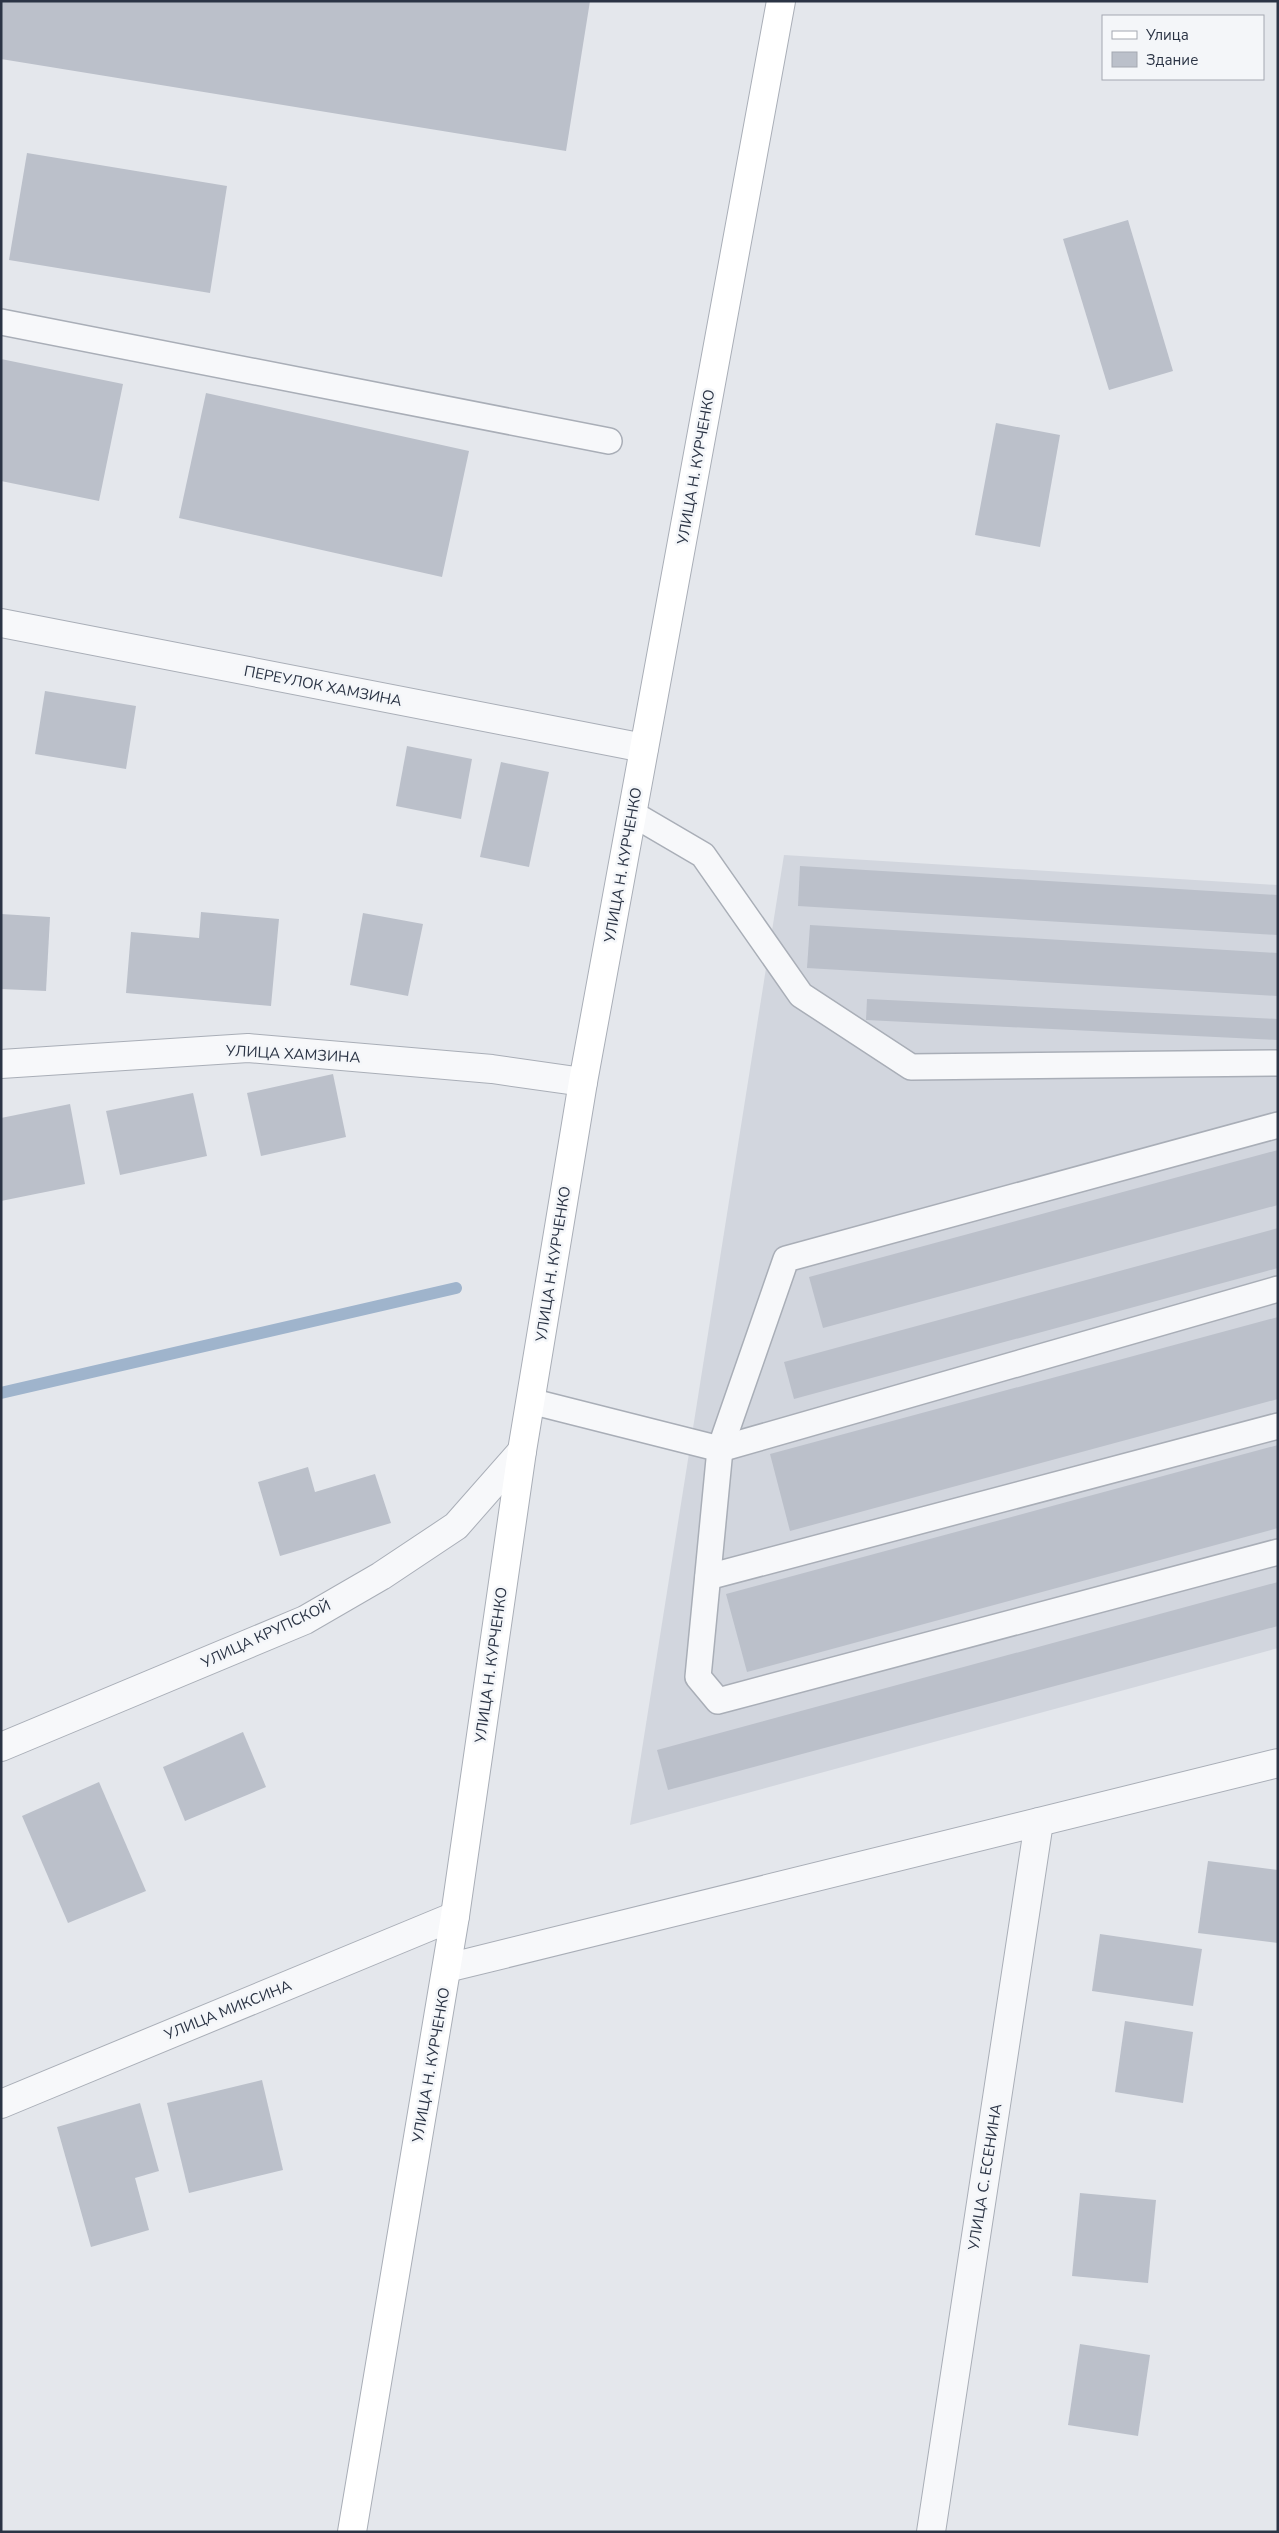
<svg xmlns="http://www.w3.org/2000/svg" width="1279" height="2533" font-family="'Nunito Sans',sans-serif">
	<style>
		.built { fill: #d2d6de }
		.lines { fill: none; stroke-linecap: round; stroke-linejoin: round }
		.stream { stroke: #9fb4cc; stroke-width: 12 }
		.building { fill: #bbc0ca }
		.service-casing { stroke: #a9aeb7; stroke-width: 28 }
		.minor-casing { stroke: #a9aeb7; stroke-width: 30 }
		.secondary-casing { stroke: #a9aeb7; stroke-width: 30 }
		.service { stroke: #f7f8fa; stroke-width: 25 }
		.minor { stroke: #f7f8fa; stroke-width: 28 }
		.secondary { stroke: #fff; stroke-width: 28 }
		.labels { text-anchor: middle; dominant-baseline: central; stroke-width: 5; stroke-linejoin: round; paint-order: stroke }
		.street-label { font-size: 15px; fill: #2b3445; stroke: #f4f6f9 }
	</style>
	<rect width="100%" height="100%" fill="#e4e7ec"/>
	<path class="built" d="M784 855 1278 885V1648L630 1825Z"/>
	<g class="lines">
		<path class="stream" d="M1 1393 456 1288"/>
	</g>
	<g class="building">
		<path d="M1 1H590L566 151 1 59Z"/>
		<path d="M27 153 227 186 210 293 9 260Z"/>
		<path d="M1128 220 1173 371 1109 390 1063 239Z"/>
		<path d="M1 359 123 384 99 501 1 481Z"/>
		<path d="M206 393 469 451 442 577 179 518Z"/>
		<path d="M996 423 1060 435 1040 547 975 535Z"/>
		<path d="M45 691 136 706 126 769 35 754Z"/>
		<path d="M407 746 472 759 461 819 396 806Z"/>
		<path d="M501 762 549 772 529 867 480 857Z"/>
		<path d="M800 866 1278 895V935L798 906Z"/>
		<path d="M201 912 279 919 271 1006 126 993 131 932 199 938Z"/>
		<path d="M363 913 423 924 408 996 350 985Z"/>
		<path d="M1 914 50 917 46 991 1 989Z"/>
		<path d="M810 925 1278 953V996L807 968Z"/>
		<path d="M867 999 1278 1019V1040L866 1020Z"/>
		<path d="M333 1074 346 1137 261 1156 247 1093Z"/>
		<path d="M193 1093 207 1156 120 1175 106 1111Z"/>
		<path d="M70 1104 85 1184 1 1201V1118Z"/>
		<path d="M1278 1150V1205L823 1328 809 1277Z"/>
		<path d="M1278 1228V1268L794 1399 784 1362Z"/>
		<path d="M1278 1317V1399L790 1531 770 1454Z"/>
		<path d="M1278 1445V1528L747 1672 726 1594Z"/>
		<path d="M308 1467 315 1492 375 1474 391 1523 280 1556 258 1482Z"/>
		<path d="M1278 1582V1626L668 1790 657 1750Z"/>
		<path d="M243 1732 266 1787 185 1821 163 1767Z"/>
		<path d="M99 1782 146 1891 68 1923 22 1816Z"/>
		<path d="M1208 1861 1278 1870V1943L1198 1933Z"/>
		<path d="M1100 1934 1202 1949 1193 2006 1092 1991Z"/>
		<path d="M1125 2021 1193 2032 1183 2103 1115 2092Z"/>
		<path d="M262 2080 283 2170 189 2193 167 2103Z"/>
		<path d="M140 2103 159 2171 135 2178 149 2230 91 2247 57 2127Z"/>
		<path d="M1080 2193 1156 2200 1148 2283 1072 2276Z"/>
		<path d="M1080 2344 1150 2355 1138 2436 1068 2425Z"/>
	</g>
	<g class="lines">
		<g class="service-casing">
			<g id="service">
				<path d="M1 322 609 441"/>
				<path d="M633 814 703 855 801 995 911 1067 1278 1063"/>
				<path d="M1278 1125 786 1259 720 1449 698 1677 718 1701 1278 1552"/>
				<path d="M530 1401 720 1449 1278 1289"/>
				<path d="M708 1577 1278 1426"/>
			</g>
		</g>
		<g class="minor-casing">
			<g id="minor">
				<path d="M1 623 644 748"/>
				<path d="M1 1064 248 1048 492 1069 583 1082"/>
				<path d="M1 1747 305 1620 381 1576 456 1526 522 1451"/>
				<path d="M447 1968 1278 1763"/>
				<path d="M1 2104 455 1916"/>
				<path d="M931 2532 1039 1822"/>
			</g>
		</g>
		<g class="secondary-casing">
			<path id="secondary" d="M352 2532 455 1916 522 1451 583 1082 781 1"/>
		</g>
		<use href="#service" class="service"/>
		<use href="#minor" class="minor"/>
		<use href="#secondary" class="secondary"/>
	</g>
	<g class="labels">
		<g class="street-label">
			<text transform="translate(696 467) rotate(-80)">УЛИЦА Н. КУРЧЕНКО</text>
			<text transform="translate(323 686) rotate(11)">ПЕРЕУЛОК ХАМЗИНА</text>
			<text transform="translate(623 865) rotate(-80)">УЛИЦА Н. КУРЧЕНКО</text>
			<text transform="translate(293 1054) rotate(3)">УЛИЦА ХАМЗИНА</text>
			<text transform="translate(553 1264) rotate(-81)">УЛИЦА Н. КУРЧЕНКО</text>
			<text transform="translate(266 1634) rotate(-25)">УЛИЦА КРУПСКОЙ</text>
			<text transform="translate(491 1665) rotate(-82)">УЛИЦА Н. КУРЧЕНКО</text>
			<text transform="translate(228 2010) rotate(-22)">УЛИЦА МИКСИНА</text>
			<text transform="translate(431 2065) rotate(-80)">УЛИЦА Н. КУРЧЕНКО</text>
			<text transform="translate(985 2177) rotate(-81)">УЛИЦА С. ЕСЕНИНА</text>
		</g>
	</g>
	<rect width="1279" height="2533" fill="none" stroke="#2b3445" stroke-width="5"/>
	<rect x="1102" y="15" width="162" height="65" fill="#f4f6f9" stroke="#a4a8b1"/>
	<rect x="1112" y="31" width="25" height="8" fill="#ffffff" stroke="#a4a8b1"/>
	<text x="1146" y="40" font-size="15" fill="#2b3445">Улица</text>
	<rect x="1112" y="52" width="25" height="15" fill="#bbc0ca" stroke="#a4a8b1"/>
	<text x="1146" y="65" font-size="15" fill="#2b3445">Здание</text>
</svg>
